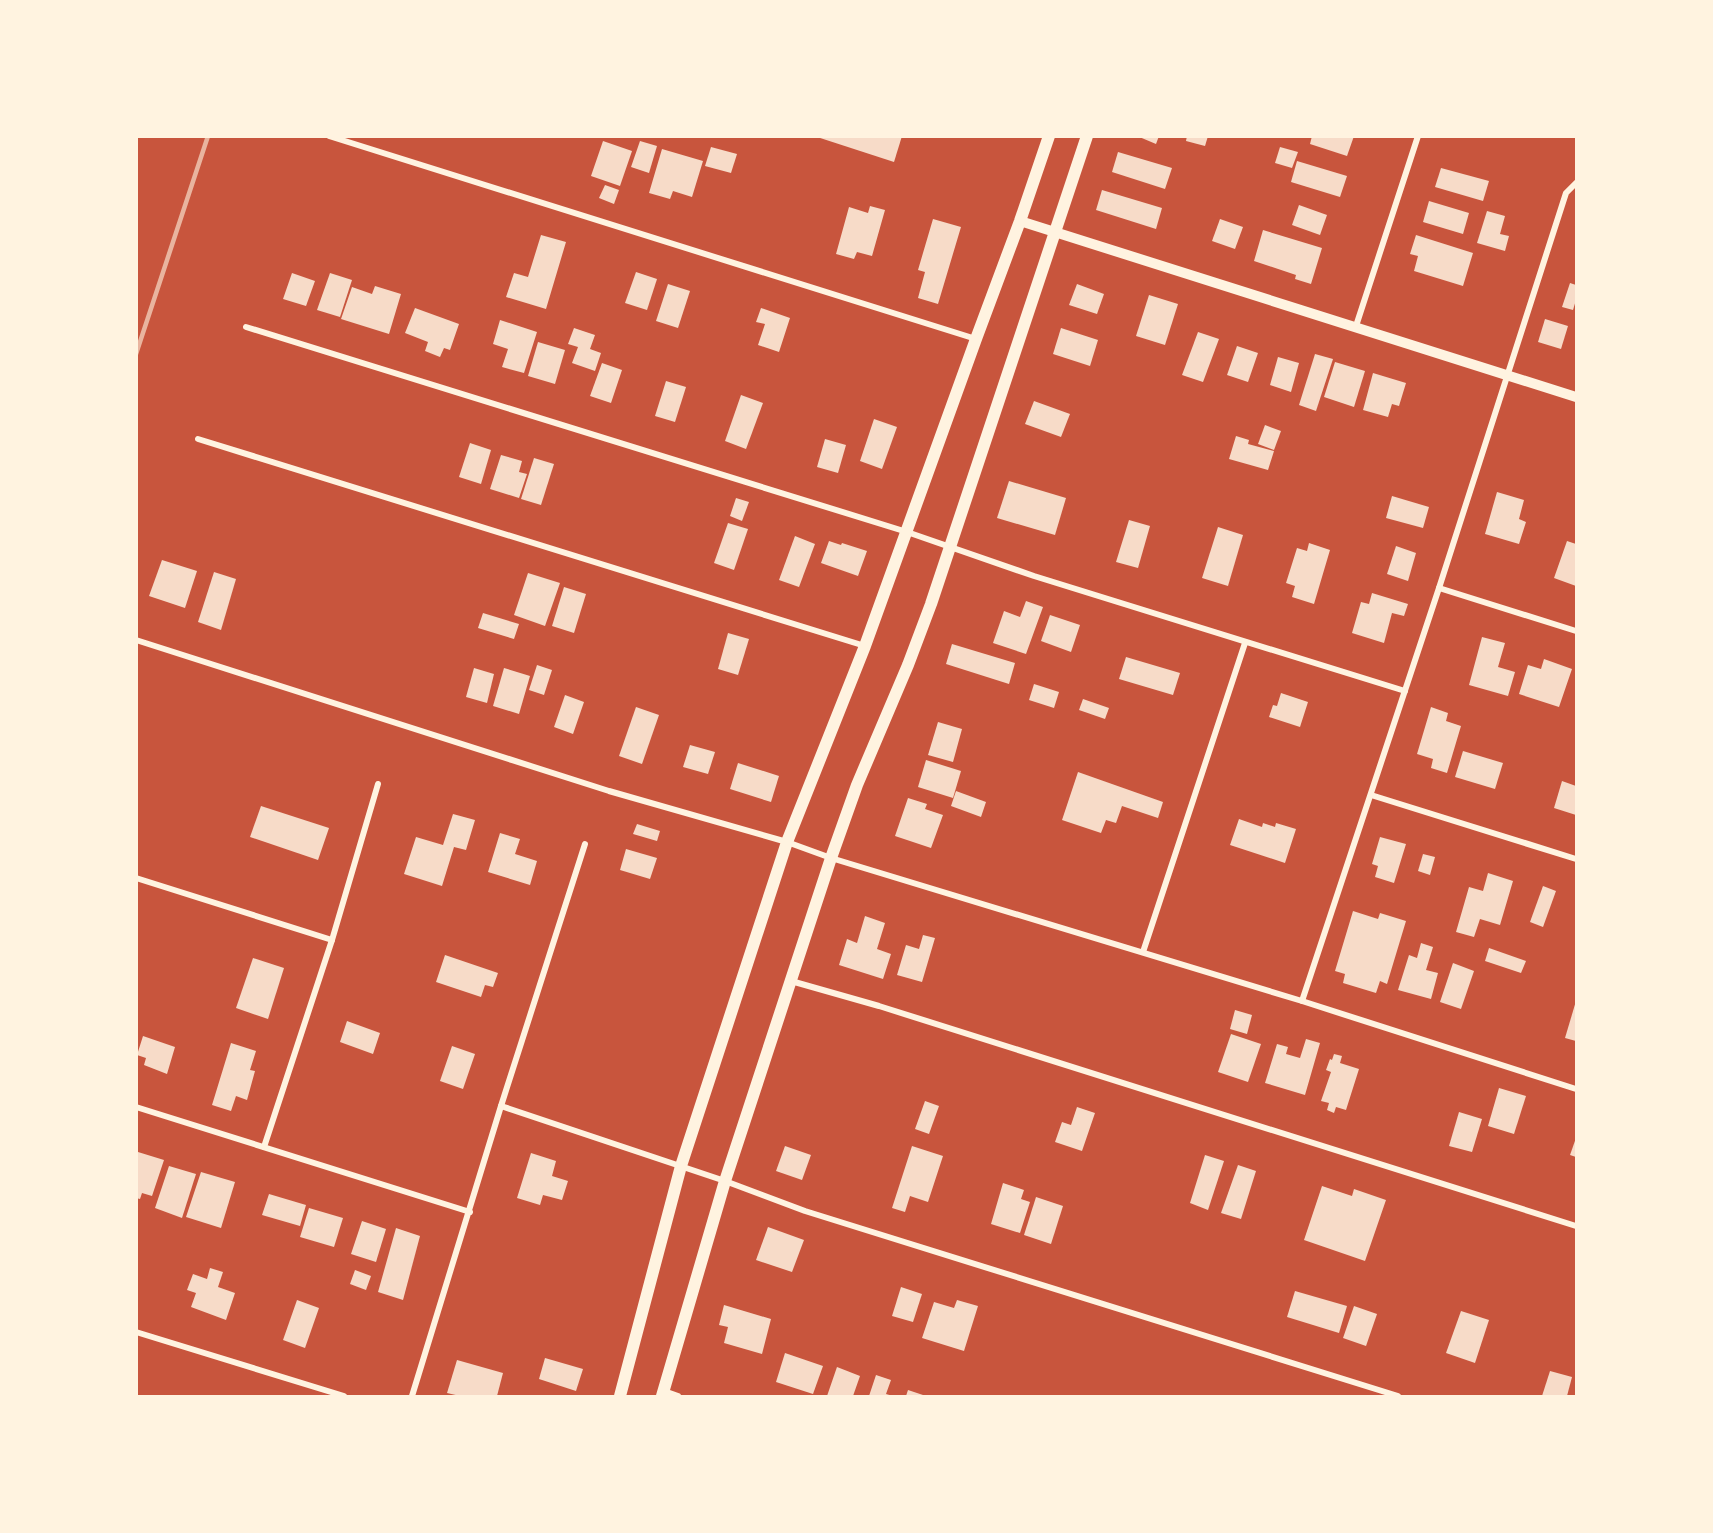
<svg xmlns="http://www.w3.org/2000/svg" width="1713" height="1533" font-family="Arial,sans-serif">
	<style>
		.building { fill: #f7dbc8 }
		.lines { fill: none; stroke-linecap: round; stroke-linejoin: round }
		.minor { stroke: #fff3e0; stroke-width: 6 }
		.tertiary { stroke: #fff3e0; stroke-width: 10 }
		.secondary { stroke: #fff3e0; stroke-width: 12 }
		.rail { stroke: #e9b49f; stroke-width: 4.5 }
	</style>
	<rect width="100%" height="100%" fill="#c8553d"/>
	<g class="building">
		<path d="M814 136H902L894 162Z"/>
		<path d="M1137 136H1159L1156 144Z"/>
		<path d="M1187 136H1208L1205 146 1186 141Z"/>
		<path d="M1312 136H1354L1347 156 1310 144Z"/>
		<path d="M603 141 632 151 620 186 591 176Z"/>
		<path d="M640 141 657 146 649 173 631 167Z"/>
		<path d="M711 147 737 154 731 173 705 166Z"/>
		<path d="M1280 147 1298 152 1292 168 1275 163Z"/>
		<path d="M662 149 703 161 692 197 673 191 670 199 649 193Z"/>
		<path d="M1118 152 1172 168 1165 189 1112 172Z"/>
		<path d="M1297 161 1347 176 1340 197 1291 182Z"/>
		<path d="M1441 168 1489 181 1483 201 1435 187Z"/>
		<path d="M605 185 619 190 614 204 599 198Z"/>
		<path d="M1102 190 1162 208 1156 229 1096 210Z"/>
		<path d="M1429 201 1469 213 1463 234 1423 222Z"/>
		<path d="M1299 205 1327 215 1320 235 1292 225Z"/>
		<path d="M870 206 885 210 872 256 857 252 854 259 836 254 849 207 868 213Z"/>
		<path d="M1487 211 1505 216 1500 234 1509 236 1505 251 1477 243Z"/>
		<path d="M933 219 961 227 938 304 918 298 925 272 918 270Z"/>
		<path d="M1220 219 1243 227 1235 249 1212 241Z"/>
		<path d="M1263 230 1322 248 1311 284 1295 279 1296 275 1254 261Z"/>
		<path d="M541 235 566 242 546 309 506 297 514 273 528 277Z"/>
		<path d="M1416 235 1473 253 1463 286 1414 271 1418 256 1410 254Z"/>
		<path d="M636 272 657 279 647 310 625 303Z"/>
		<path d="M292 273 315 281 306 306 283 299Z"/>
		<path d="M330 273 352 280 340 317 317 310Z"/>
		<path d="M1570 283 1576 285V300L1573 310 1562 307Z"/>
		<path d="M668 284 690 291 678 328 656 321Z"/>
		<path d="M1077 284 1104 294 1097 314 1069 305Z"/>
		<path d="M375 286 401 294 389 334 341 319 352 287 372 294Z"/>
		<path d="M1149 295 1178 304 1165 345 1136 336Z"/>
		<path d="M415 308 459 324 450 350 444 348 440 357 425 351 428 342 405 333Z"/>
		<path d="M761 308 790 318 779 352 758 345 765 324 756 322Z"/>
		<path d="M1545 319 1568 326 1561 349 1538 342Z"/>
		<path d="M500 320 537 332 524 373 502 367 508 349 493 344Z"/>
		<path d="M574 328 595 335 590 349 601 353 595 371 572 363 578 347 568 344Z"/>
		<path d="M1061 328 1098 340 1090 366 1053 354Z"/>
		<path d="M1198 332 1219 339 1203 382 1182 375Z"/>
		<path d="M538 342 565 350 555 384 528 376Z"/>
		<path d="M1237 346 1258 353 1248 382 1227 375Z"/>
		<path d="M1315 354 1333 359 1316 411 1299 405Z"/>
		<path d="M1278 357 1299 363 1291 392 1270 385Z"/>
		<path d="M1335 362 1365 371 1354 407 1324 397Z"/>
		<path d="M602 363 622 370 611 403 590 396Z"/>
		<path d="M1373 373 1406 383 1399 406 1392 404 1388 417 1363 410Z"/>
		<path d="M666 381 686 387 675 422 655 416Z"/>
		<path d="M741 395 763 403 746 449 725 441Z"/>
		<path d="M1034 401 1070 414 1061 437 1025 424Z"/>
		<path d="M874 419 897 427 882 469 860 461Z"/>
		<path d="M1265 425 1281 431 1274 450 1258 444Z"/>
		<path d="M1236 436 1249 440 1248 444 1274 451 1268 470 1229 459Z"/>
		<path d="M825 439 846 445 838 473 817 467Z"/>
		<path d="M470 443 491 450 481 484 459 477Z"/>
		<path d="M501 455 522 461 519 472 527 474 519 498 490 489Z"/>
		<path d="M534 458 554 464 541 505 521 499Z"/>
		<path d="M1009 481 1066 498 1055 535 997 518Z"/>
		<path d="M1497 492 1524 500 1519 519 1526 522 1519 544 1485 534Z"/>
		<path d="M1392 496 1429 507 1423 528 1386 518Z"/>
		<path d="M736 498 749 502 742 521 730 516Z"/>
		<path d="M1129 520 1150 526 1138 568 1116 562Z"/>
		<path d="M728 523 748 529 734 570 714 563Z"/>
		<path d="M1218 527 1243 535 1228 586 1202 578Z"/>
		<path d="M795 536 815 544 799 587 779 580Z"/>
		<path d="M829 541 841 545 842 543 867 551 858 576 821 563Z"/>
		<path d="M1567 541 1576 544V586L1554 578Z"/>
		<path d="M1309 543 1330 550 1314 604 1292 597 1295 586 1286 583 1297 548 1307 551Z"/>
		<path d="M1396 546 1416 553 1408 581 1387 574Z"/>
		<path d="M162 560 197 571 185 608 149 596Z"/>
		<path d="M214 572 236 579 221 630 198 622Z"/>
		<path d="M528 573 560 583 545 626 514 615Z"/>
		<path d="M564 587 586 594 574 633 552 626Z"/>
		<path d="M1372 593 1408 604 1404 616 1392 613 1384 643 1352 633 1361 602 1369 604Z"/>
		<path d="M1026 601 1043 607 1026 654 993 643 1004 611 1020 617Z"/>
		<path d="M483 613 519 624 514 639 478 628Z"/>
		<path d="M1050 615 1080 625 1071 652 1041 641Z"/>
		<path d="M728 633 749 639 738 675 718 669Z"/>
		<path d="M1482 637 1505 643 1498 667 1515 672 1508 696 1469 685Z"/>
		<path d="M952 644 1015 663 1009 684 946 664Z"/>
		<path d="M1126 657 1180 673 1173 695 1119 679Z"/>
		<path d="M1544 659 1572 669 1559 707 1519 694 1528 665 1541 669Z"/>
		<path d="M537 665 552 670 544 695 529 690Z"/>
		<path d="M474 668 494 674 487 703 466 697Z"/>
		<path d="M504 668 530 676 519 714 493 706Z"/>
		<path d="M1034 684 1059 692 1054 708 1029 700Z"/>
		<path d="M1281 693 1308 702 1300 727 1269 717 1273 705 1277 706Z"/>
		<path d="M565 695 584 702 573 734 554 727Z"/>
		<path d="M1083 699 1109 708 1105 719 1079 710Z"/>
		<path d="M636 707 659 715 642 764 619 756Z"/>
		<path d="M1431 707 1448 713 1446 721 1461 726 1447 773 1431 768 1433 759 1417 754Z"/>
		<path d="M938 722 962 729 953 762 928 755Z"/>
		<path d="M690 745 715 752 708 774 683 767Z"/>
		<path d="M1463 751 1503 763 1495 789 1455 777Z"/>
		<path d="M926 760 961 771 953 798 918 787Z"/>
		<path d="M738 763 779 776 771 802 730 789Z"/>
		<path d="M1078 772 1163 802 1158 818 1122 806 1116 823 1106 820 1101 833 1062 820Z"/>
		<path d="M1562 781 1576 786V815L1554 808Z"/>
		<path d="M956 791 986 802 981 817 951 806Z"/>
		<path d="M908 798 927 804 925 809 943 815 931 848 895 836Z"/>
		<path d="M261 806 329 828 318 860 250 837Z"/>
		<path d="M453 814 475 820 466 850 454 847 442 886 404 874 416 837 443 845Z"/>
		<path d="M1239 819 1262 827 1263 823 1275 827 1276 823 1296 829 1285 863 1230 845Z"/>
		<path d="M637 824 660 831 657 841 633 834Z"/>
		<path d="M500 833 520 839 515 854 537 861 530 885 488 872Z"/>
		<path d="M1380 837 1406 844 1394 883 1375 877 1378 866 1372 864Z"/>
		<path d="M626 849 657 858 650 879 620 870Z"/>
		<path d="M1423 854 1435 857 1430 875 1418 871Z"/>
		<path d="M1488 873 1513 881 1500 925 1480 919 1474 937 1456 932 1469 887 1483 891Z"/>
		<path d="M1543 886 1556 891 1543 927 1530 922Z"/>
		<path d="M1353 911 1378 919 1380 913 1406 921 1387 984 1380 981 1376 993 1343 983 1345 974 1335 971Z"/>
		<path d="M865 916 885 923 877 949 891 954 883 979 839 965 847 939 857 943Z"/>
		<path d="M923 935 935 938 922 982 897 975 906 945 919 949Z"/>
		<path d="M1421 943 1433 947 1426 970 1438 973 1431 999 1398 990 1409 955 1417 958Z"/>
		<path d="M1489 948 1526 961 1521 973 1485 961Z"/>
		<path d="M445 955 498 973 493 987 485 985 481 997 436 982Z"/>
		<path d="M253 958 284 968 268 1019 236 1008Z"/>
		<path d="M1453 963 1474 971 1461 1009 1440 1002Z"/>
		<path d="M1576 1001V1041L1565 1038Z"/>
		<path d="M1235 1010 1252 1015 1247 1034 1230 1029Z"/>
		<path d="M347 1021 380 1033 373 1054 340 1042Z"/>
		<path d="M1231 1034 1261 1044 1248 1082 1218 1072Z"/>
		<path d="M143 1036 175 1047 167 1074 144 1065 146 1058 137 1055Z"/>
		<path d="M1306 1039 1320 1043 1305 1095 1265 1083 1277 1044 1288 1047 1286 1054 1300 1058Z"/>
		<path d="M231 1043 256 1051 250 1070 255 1071 247 1100 236 1096 231 1111 212 1105Z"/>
		<path d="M452 1046 475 1054 463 1089 440 1081Z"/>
		<path d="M1334 1054 1342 1056 1340 1063 1359 1069 1346 1110 1336 1107 1334 1113 1327 1110 1329 1103 1321 1101 1331 1072 1326 1070 1330 1059 1332 1060Z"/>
		<path d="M1499 1088 1526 1096 1514 1134 1488 1126Z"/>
		<path d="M925 1101 939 1106 929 1134 915 1129Z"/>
		<path d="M1077 1107 1095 1113 1082 1151 1055 1142 1062 1122 1071 1125Z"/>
		<path d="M1459 1112 1482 1119 1472 1152 1449 1146Z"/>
		<path d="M1576 1138V1157L1570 1155Z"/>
		<path d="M785 1146 811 1155 802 1180 776 1171Z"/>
		<path d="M912 1146 943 1156 928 1202 910 1196 905 1212 892 1208Z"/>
		<path d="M138 1152 164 1160 152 1196 142 1193 140 1199 136 1198Z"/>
		<path d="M531 1153 556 1161 552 1176 568 1181 562 1200 543 1195 540 1205 517 1198Z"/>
		<path d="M1205 1155 1224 1161 1208 1210 1190 1203Z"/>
		<path d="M1238 1165 1256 1171 1241 1219 1221 1213Z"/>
		<path d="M169 1166 196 1174 182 1218 155 1208Z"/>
		<path d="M201 1172 235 1182 221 1228 186 1217Z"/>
		<path d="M1003 1183 1024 1190 1021 1199 1030 1202 1020 1233 991 1224Z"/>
		<path d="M1322 1186 1352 1196 1354 1189 1386 1200 1365 1261 1304 1240Z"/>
		<path d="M269 1194 306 1205 300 1226 262 1215Z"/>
		<path d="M1036 1197 1063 1206 1051 1244 1024 1235Z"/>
		<path d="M309 1208 343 1218 334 1247 300 1237Z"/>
		<path d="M362 1221 386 1229 376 1262 351 1254Z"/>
		<path d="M768 1227 804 1240 792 1272 756 1260Z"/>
		<path d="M396 1228 420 1236 403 1300 378 1292Z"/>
		<path d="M210 1268 223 1272 218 1287 235 1293 226 1320 191 1307 196 1293 187 1290 193 1274 207 1279Z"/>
		<path d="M355 1270 371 1276 366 1290 350 1284Z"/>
		<path d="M901 1287 922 1294 913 1322 892 1316Z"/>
		<path d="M1295 1291 1347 1306 1339 1333 1287 1317Z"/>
		<path d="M297 1300 319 1308 305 1348 283 1340Z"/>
		<path d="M957 1300 978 1306 964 1351 922 1338 934 1302 954 1308Z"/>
		<path d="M724 1305 771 1319 762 1354 724 1343 728 1327 719 1325Z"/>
		<path d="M1354 1306 1377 1314 1366 1346 1343 1338Z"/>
		<path d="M1461 1311 1489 1320 1475 1363 1446 1353Z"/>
		<path d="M785 1353 823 1366 813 1394 776 1382Z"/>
		<path d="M545 1358 583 1369 576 1391 539 1379Z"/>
		<path d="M457 1360 503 1373 497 1396H460L447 1393Z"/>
		<path d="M837 1367 860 1376 853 1396H827Z"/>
		<path d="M1550 1371 1572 1377 1567 1396H1542Z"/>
		<path d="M876 1375 891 1380 886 1394 893 1396H869Z"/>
		<path d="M908 1390 926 1396H906Z"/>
	</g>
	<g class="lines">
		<g class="minor">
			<path d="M329 136 976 339"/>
			<path d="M1356 326 1418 136"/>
			<path d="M246 327 907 532 1034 576 1405 691"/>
			<path d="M198 439 865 646"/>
			<path d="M1439 588 1576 631"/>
			<path d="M136 640 609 791 787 842 831 858 1302 1001 1576 1089"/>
			<path d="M1371 795 1576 859"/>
			<path d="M136 878 332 940"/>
			<path d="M1143 952 1245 643"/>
			<path d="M791 981 879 1006 1576 1226"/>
			<path d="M1302 1001 1439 588 1566 193 1576 183"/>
			<path d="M501 1106 725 1181 805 1211 1398 1396"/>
			<path d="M136 1107 470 1212"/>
			<path d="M264 1147 332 940 378 784"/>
			<path d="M136 1332 344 1396"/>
			<path d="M664 1391 678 1396"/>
			<path d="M412 1396 501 1106 585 844"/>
		</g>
		<path class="tertiary" d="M1020 221 1576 397"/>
		<g class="secondary">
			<path d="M620 1396 681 1166 787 842 865 646 976 339 1020 221 1049 136"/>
			<path d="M662 1396 725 1181 831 858 857 785 908 665 931 604 1087 136"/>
		</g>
		<path class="rail" d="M136 354 208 136"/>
	</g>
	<rect width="1713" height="1533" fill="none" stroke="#fff3e0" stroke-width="276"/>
</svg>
